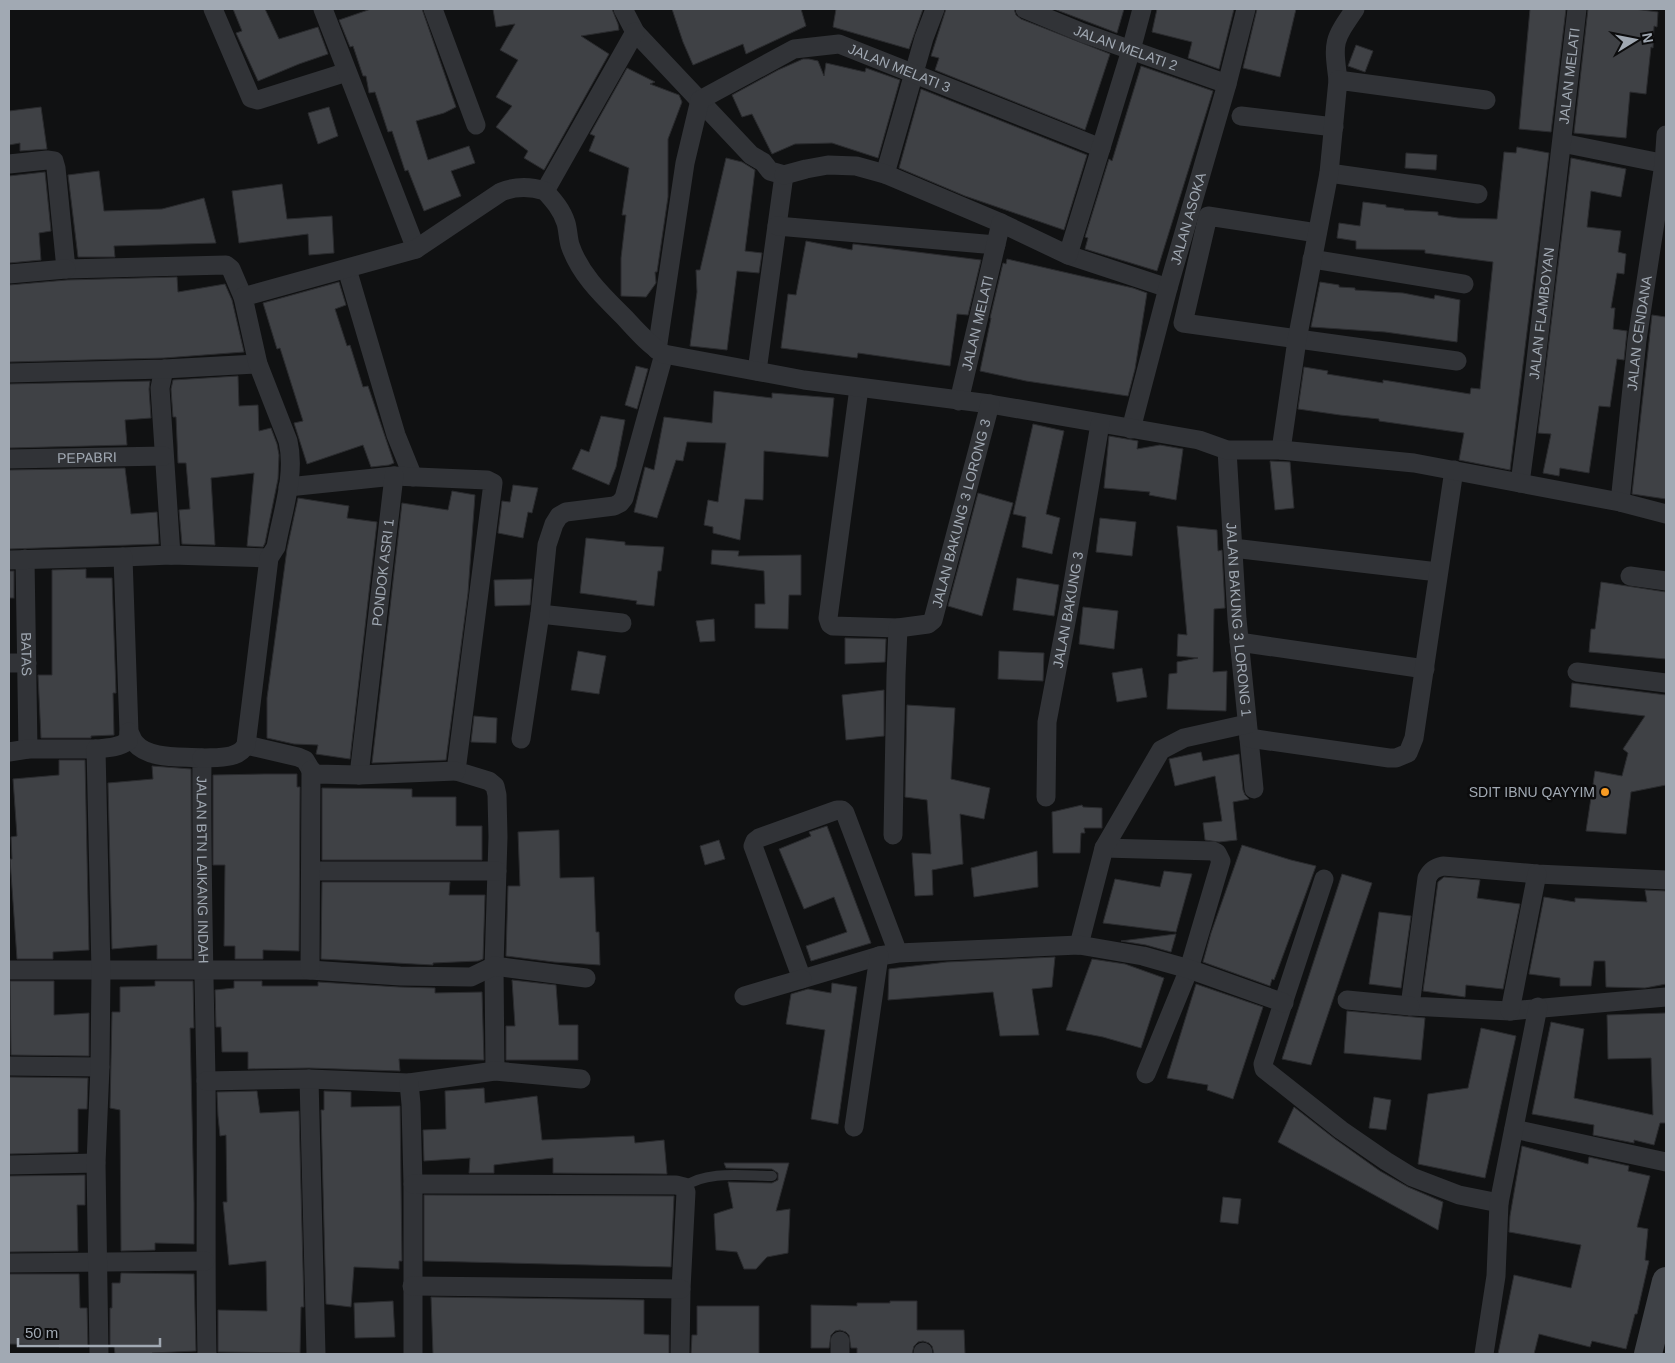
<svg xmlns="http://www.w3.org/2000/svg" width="1675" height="1363" font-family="Helvetica,sans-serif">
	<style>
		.building { fill: #3f4145; stroke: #2a2b2e }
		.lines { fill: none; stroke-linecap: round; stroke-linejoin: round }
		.lane { stroke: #313337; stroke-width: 10 }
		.street { stroke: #313337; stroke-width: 19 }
		.secondary { stroke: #3f4247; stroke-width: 28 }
		.poi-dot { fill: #f89b23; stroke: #0c0c0d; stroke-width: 2 }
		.labels { text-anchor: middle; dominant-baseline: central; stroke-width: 5; stroke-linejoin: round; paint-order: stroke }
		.street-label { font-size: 14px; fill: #a1a9b3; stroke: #0c0c0d }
		.poi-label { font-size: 14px; fill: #a1a9b3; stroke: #0c0c0d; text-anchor: end }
	</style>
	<rect width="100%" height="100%" fill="#101112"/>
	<g class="building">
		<path d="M233 9H265L279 39 318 27 328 54 299 64 258 81 236 33 242 31Z"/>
		<path d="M371 9H422L456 107 444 113 416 121 428 160 469 146 475 163 451 171 461 196 424 211 408 170 405 171 392 131 388 132 375 92 369 93 366 76H363L353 46 350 47 339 20Z"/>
		<path d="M493 9H612L618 24 619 30 581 36 609 54 544 170 524 158 528 151 496 127 512 106 496 97 518 60 500 50 515 24 496 27Z"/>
		<path d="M672 9H801L806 26 746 54 743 44 693 65 683 42Z"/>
		<path d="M836 9H923L909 49 833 27Z"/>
		<path d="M946 9H1014L1016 15 1021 19 1110 54 1085 130 935 70 939 58 931 56Z"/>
		<path d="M1054 9H1124L1117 33Z"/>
		<path d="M1157 9H1234L1219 69 1188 58 1192 42 1152 32Z"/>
		<path d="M1257 9H1296L1280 77 1243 68Z"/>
		<path d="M1530 9H1566L1551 132 1519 129Z"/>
		<path d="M1588 9H1634L1658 12 1657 27 1654 26 1653 48 1651 47 1646 94 1630 92 1626 138 1574 133Z"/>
		<path d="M1356 45 1373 51 1365 72 1348 66Z"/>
		<path d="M803 59H809L818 61 824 76 826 63 865 72 866 68 900 80 878 158 832 143 795 144 772 154 752 114 742 117 732 95 778 70Z"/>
		<path d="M1141 66 1213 91 1157 271 1085 249 1088 238 1085 237 1109 159 1112 161Z"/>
		<path d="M627 68 655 82 650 84 679 95 682 102 668 139V197L657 272H655L656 283 646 297 621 296V258L626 215H622L629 168 589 151 595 136 590 134Z"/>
		<path d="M921 89 1087 155 1064 230 965 196 899 168Z"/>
		<path d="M41 107 47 149 20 151V143L9 145V111Z"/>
		<path d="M329 107 338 136 318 144 308 113Z"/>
		<path d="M1517 147 1549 153 1510 470 1459 460 1464 433 1379 421V419L1340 415 1298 409 1304 367 1328 371 1327 374 1383 383V380L1402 383 1470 394 1471 388 1480 389 1493 262 1425 253V250L1356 249V241L1337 238 1339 223 1360 226 1363 202 1386 205V207L1404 209V210L1438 212V215L1458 218 1497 219 1504 152 1516 153Z"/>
		<path d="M1406 153 1437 155 1436 170 1405 168Z"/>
		<path d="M726 158 742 162 755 170 745 251 762 253 759 273 737 271 727 350 690 346 697 292 696 270H700Z"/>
		<path d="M1571 158 1626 169 1621 197 1591 191 1587 227 1621 231 1618 252 1626 254 1624 274 1617 273 1611 308H1615L1613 329 1627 331 1624 360 1617 359 1610 407 1599 406 1589 473 1560 468 1559 476 1543 473 1551 434 1538 433Z"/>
		<path d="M99 171 104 211 162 209 204 198 216 243 114 246 115 257H78L68 175Z"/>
		<path d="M45 172 51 231 39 233 41 260 9 263V176Z"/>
		<path d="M282 184 287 219 332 216 334 253 309 255 308 234 239 243 232 191Z"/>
		<path d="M806 241 852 250 853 244 981 260 968 315 957 314 950 366 858 353 857 358 781 348 788 294 796 295Z"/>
		<path d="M1007 259 1133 288 1147 293 1135 369 1128 396 1026 381 980 371 991 318H990L1003 263 1006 264Z"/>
		<path d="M177 277 178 292 225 284 232 300 244 352 164 358 9 362V285L67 280Z"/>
		<path d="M339 282 346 305 335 309 347 346 350 345 363 387 368 386 394 463 389 465 371 467 363 445 307 464 294 423 303 421 280 348 277 349 263 303Z"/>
		<path d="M1320 282 1339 285V287L1355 288V290L1403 293 1434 299 1435 295 1460 300 1457 342 1385 332 1311 327Z"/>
		<path d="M1652 315 1666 317V499L1632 494Z"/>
		<path d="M636 366 648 369 637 409 625 405Z"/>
		<path d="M238 376 239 406 258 405 259 431 271 428 277 444 279 455 278 479 265 543 263 547 247 546 254 473 211 478 215 545 182 544 179 510 190 509 186 463H178L176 417H173L171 389 173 380Z"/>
		<path d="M150 381 149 389 151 418 125 420 127 445 9 448V384Z"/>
		<path d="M714 391 772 398V393L834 398 828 457 764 451 763 500 745 499 740 540 713 533V527L704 525 708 500 718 502 726 443 687 442 683 461 676 460 657 518 634 512 645 467 654 470 664 417 712 423Z"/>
		<path d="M601 416 625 420 616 467 609 485 572 469 581 449 589 452Z"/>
		<path d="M1033 424 1064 431 1046 514 1060 518 1052 554 1022 547 1026 517 1013 514Z"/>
		<path d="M1109 436 1138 441 1137 449 1160 445 1183 449 1176 500 1149 495 1150 492 1104 488Z"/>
		<path d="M1270 461 1290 462 1294 508 1275 510Z"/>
		<path d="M125 468 131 514 157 512 159 544 9 549V470Z"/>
		<path d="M513 485 538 488 532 513 528 512 523 538 498 533 502 501 510 502Z"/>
		<path d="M452 491 475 495 468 593 446 760 372 763 402 503 448 510Z"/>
		<path d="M978 493 1013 503 982 616 948 606Z"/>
		<path d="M298 498 349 506 347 518 377 522 350 759 316 754 318 745 294 744 267 738V698L287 549Z"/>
		<path d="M1100 518 1136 522 1132 556 1096 552Z"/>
		<path d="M1177 526 1217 530 1218 551 1222 550 1225 608 1214 609 1213 672 1227 671 1226 711 1167 709 1169 674 1177 673V662L1198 658 1177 656 1178 634 1187 635Z"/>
		<path d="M586 538 625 542V545L664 547 661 571H658L654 606 636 604 637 601 580 593Z"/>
		<path d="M712 550 739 551 738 556 801 555V595H789L788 629 755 628V604H765L764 571 711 564Z"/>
		<path d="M86 569V578H112L116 693H113L114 735 91 736V738H41L38 675H52V570Z"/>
		<rect x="9" y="571" width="5" height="27"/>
		<path d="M1017 578 1059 585 1054 616 1013 610Z"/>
		<path d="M532 579 530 605 495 606 494 580Z"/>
		<path d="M1601 582 1666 592V659L1589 652 1591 629H1595Z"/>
		<path d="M1083 607 1118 611 1114 649 1079 644Z"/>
		<path d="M714 619 715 641 700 642 696 621Z"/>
		<path d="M845 638 886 639 885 662 845 664Z"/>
		<path d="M578 651 606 656 599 694 571 690Z"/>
		<path d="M999 651 1044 653 1043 681 998 679Z"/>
		<path d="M1142 668 1147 697 1117 702 1112 673Z"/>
		<path d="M1572 683 1666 695V785L1631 792 1626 834 1586 831 1595 771 1622 776 1628 753 1623 749 1645 716 1570 707Z"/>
		<path d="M884 690V736L846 740 842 695Z"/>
		<path d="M907 705 955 708 951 779 990 788 984 819 960 814 963 864 932 870 933 895 915 896 912 853 931 854 927 800 905 797Z"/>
		<path d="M474 716 497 718 496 743 471 742Z"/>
		<path d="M1201 752 1203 761 1239 754 1243 790 1245 795 1249 799 1233 802 1237 840 1219 842 1205 840 1203 823 1222 821 1215 776 1175 786 1169 759Z"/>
		<path d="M59 760H85L89 950 53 952V959H17L10 859H12L11 837 17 836 13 779 59 775Z"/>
		<path d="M152 766 191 769 192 959H157V945L112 949 108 783 153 779Z"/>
		<path d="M264 774H297V787H300L299 951 263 950V959H235V946H224L225 865H213V775Z"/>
		<path d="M322 788 412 789V797H456V826H482V860H322Z"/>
		<path d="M1082 805 1083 807 1102 808V828H1084L1085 833H1081L1080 853H1053L1052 812Z"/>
		<path d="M827 826 871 943 811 961 806 946 847 932 834 897 804 909 779 849 811 836 809 832Z"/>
		<path d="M559 830 560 878 594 877 596 932H599L600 965 554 962 506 956 508 886H520L518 832Z"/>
		<path d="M719 840 725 859 705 865 700 846Z"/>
		<path d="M1242 845 1291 860 1316 866 1274 980 1272 979 1270 986 1203 962 1211 933Z"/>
		<path d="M1037 851 1038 887 974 897 971 868Z"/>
		<path d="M1164 871 1192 874 1176 932 1103 923 1115 879 1160 887Z"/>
		<path d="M1342 874 1372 883 1311 1065 1282 1059Z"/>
		<path d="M1444 877 1480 880 1477 898 1520 904 1503 989 1466 985 1465 997 1423 991 1438 882Z"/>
		<path d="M322 882H450L449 895H485L483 959 478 961 433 963V965L321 959Z"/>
		<path d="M1645 890 1666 891V984L1645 988 1606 987 1605 961H1594L1591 986H1560V978L1529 974 1544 897 1575 902V898L1647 902Z"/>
		<path d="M1379 912 1411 916 1401 988 1369 984Z"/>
		<path d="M1176 934 1171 952 1146 945 1121 941Z"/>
		<path d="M1055 957 1052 987 1032 989 1039 1035 1000 1036 993 992 888 1000 889 969 947 962Z"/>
		<path d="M1092 959 1125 964 1164 978 1141 1048 1103 1037 1066 1030Z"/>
		<path d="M512 980 556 985 559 1025H578V1060H506V1026H515Z"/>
		<path d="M10 981H54V1015L89 1013V1056L11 1055Z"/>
		<path d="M155 981H193L194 1028H190L194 1203V1244L155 1243V1250L121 1251 120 1110 110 1108 112 1012H120V987L155 986Z"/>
		<path d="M234 981H262V986H318V982L399 987 435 988V993L482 992 484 1060 399 1059 400 1071 309 1068 248 1069V1052H222L221 1027H216L215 990 234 988Z"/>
		<path d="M832 983 857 987 838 1124 811 1119 825 1030 786 1024 791 994 808 989 831 993Z"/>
		<path d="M1196 984 1263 1007 1233 1099 1207 1090 1208 1085 1167 1078Z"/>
		<path d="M1347 1011 1425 1018 1421 1060 1344 1053Z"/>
		<path d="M1666 1013V1123H1660L1654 1145 1634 1140V1143L1593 1135 1594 1125 1532 1114 1551 1022 1584 1029 1574 1098 1653 1115 1651 1058 1608 1059 1607 1015Z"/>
		<path d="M1481 1028 1516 1036 1485 1178 1418 1164 1428 1094 1468 1088Z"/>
		<path d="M9 1077 88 1078 87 1109H78V1152L9 1154Z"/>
		<path d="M484 1088 485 1103 537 1096 542 1140 634 1136 635 1143 664 1140 667 1174 553 1173V1158L494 1165V1173H469L470 1158 424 1161 423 1130 446 1129 445 1091Z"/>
		<path d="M257 1091 260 1113 299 1111 304 1307H301L300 1353 218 1352V1310L267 1311 266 1261 229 1265 223 1202H227L226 1135 220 1136 218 1116 217 1092Z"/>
		<path d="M324 1091 351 1092V1107L400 1106 402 1261H399V1269L354 1267 351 1307 326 1304 321 1110H324Z"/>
		<path d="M1374 1097 1391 1100 1386 1130 1369 1128Z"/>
		<path d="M1294 1107 1335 1139 1380 1171 1408 1187 1443 1202 1438 1230 1278 1142Z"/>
		<path d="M1522 1146 1588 1164 1589 1157 1629 1166 1628 1171 1650 1176 1637 1227 1648 1229 1645 1260 1649 1261 1637 1314H1635L1626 1349 1592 1341 1590 1347 1539 1334 1534 1354H1498L1514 1275 1571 1288 1581 1245 1509 1232 1510 1216Z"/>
		<path d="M724 1163H789L776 1211 790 1209 788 1253 767 1257 756 1269H744L737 1252 716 1250 714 1214 733 1208 728 1182 772 1183 778 1180V1173L772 1169 726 1168Z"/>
		<path d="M85 1175V1205H77L78 1251 9 1252V1176Z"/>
		<path d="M424 1195 674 1196 671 1267 424 1261Z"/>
		<path d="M1223 1197 1241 1199 1238 1224 1220 1222Z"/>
		<path d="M121 1273 194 1274 196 1351 152 1353V1354H115L114 1346H110V1308H112V1283H120Z"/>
		<path d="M9 1274H79L80 1308H87L88 1347H59V1345L9 1344Z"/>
		<path d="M431 1297 644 1300V1334L669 1335V1354H433Z"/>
		<path d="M393 1301 395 1337 355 1338 354 1303Z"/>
		<path d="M890 1301H917V1330H964L965 1354H934L932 1346 929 1343 923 1341 918 1342 914 1346 912 1354H857V1348H851L849 1335 846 1332 840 1330 835 1331 831 1335 829 1348H811V1305L857 1306V1303H890Z"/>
		<path d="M697 1306H759V1354H691L692 1335H697Z"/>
	</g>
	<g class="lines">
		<path class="lane" d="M684 1187C706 1170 745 1176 772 1176"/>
		<g class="street">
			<path d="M213 9 251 98 258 100 347 72"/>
			<path d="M323 9 416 249"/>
			<path d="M433 9 476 125"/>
			<path d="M623 9 635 32 751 155 763 162 770 171 784 175 757 371"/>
			<path id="s1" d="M1025 9 1083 33 1227 84"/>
			<path d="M1338 80C1333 41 1333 41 1355 9"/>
			<path d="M1241 116 1334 127"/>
			<path d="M1562 143 1666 164"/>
			<path d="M9 164 47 160 54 161 56 168 66 269 226 265 231 269 243 297"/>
			<path d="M1329 173 1478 194"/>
			<path d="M885 174 924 38 935 9"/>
			<path d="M784 175 806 169 828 165 856 166 885 174 1001 223"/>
			<path d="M545 191 635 32"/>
			<path d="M777 226 996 245"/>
			<path d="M1317 233 1208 216 1183 323 1457 361"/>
			<path d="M1068 255 1168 288"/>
			<path d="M1312 259 1464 284"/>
			<path d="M347 269 396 435 413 477"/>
			<path d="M9 274 66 269"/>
			<path id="s2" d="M657 350 685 163 700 100 794 49 839 44 1101 148"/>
			<path d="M164 369 160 388 171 555"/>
			<path d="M9 373 164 369 258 364"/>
			<path d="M859 388 828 618 830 624 833 626 898 628"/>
			<path id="s3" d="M959 401 1001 223 1068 255 1131 50 1142 9"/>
			<path id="s4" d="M1131 429 1168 288 1227 84 1246 9"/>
			<path id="s5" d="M1227 450 1237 619 1254 789"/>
			<path d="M1281 450 1297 340 1329 173 1338 80 1486 100"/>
			<path id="s6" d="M9 459 164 456"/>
			<path id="s7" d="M1520 483 1533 386 1577 9"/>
			<path d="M288 487 394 476 487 480 493 483 456 771 489 781 495 786 497 795 498 837 494 966 495 1071"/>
			<path id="s8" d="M1620 502 1637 340 1664 164 1666 135"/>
			<path d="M1233 548 1438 572"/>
			<path d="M123 557 171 555 269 558"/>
			<path id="s9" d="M25 559 28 749"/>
			<path id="s10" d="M9 560 123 557 129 732C131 735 132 740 135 743 149 760 182 756 202 758 201 865 204 972 206 1079 207 1171 205 1262 207 1354"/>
			<path d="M1630 576 1666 581"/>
			<path d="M540 614 622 623"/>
			<path d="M1239 642 1425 669"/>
			<path d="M9 663H27"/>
			<path d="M1577 672 1666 683"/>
			<path d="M1249 738 1389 758H1396L1408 753 1414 738 1454 470"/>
			<path d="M521 739 540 614 547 545 554 524 559 516 566 512 614 506 620 503 624 498 664 354"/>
			<path d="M246 745 298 757 305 760 311 770"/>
			<path d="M9 752 28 749H96"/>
			<path d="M202 758C216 757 238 760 246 745L269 558 276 547C282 513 296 475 288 441L258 364 243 297 416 249 501 192C516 186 529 186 545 191 554 201 562 210 566 223 568 230 568 238 570 245 580 275 604 297 625 318 637 331 649 345 664 354L804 380 990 404 1199 440 1227 450H1281L1414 463 1620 502 1666 514"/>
			<path id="s11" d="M359 775 394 476"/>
			<path id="s12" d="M1046 797 1047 722 1070 601 1100 424"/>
			<path id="s13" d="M893 835 896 675 898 628 928 624 933 620 990 404"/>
			<path d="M1104 848 1213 851 1217 853 1221 861 1189 969 1146 1074"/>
			<path d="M311 871H497"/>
			<path d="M1324 879 1263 1064 1264 1069 1341 1130 1386 1161 1412 1177 1459 1195 1499 1203"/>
			<path d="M1666 880 1537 874 1443 866C1435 868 1431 870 1427 878L1410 1006 1510 1011 1666 997"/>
			<path d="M1079 945 1104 848 1161 750 1184 738 1247 724"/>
			<path d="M898 953 845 813 842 810H837L759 838 755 841 753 846 802 979 879 956 898 953 1079 945 1143 956 1189 969 1284 1003"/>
			<path d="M9 970H310L400 976 471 977 494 966 586 978"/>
			<path d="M310 970 311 770 316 774 359 775 456 771"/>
			<path d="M744 996 802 979"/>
			<path d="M1347 1000 1410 1006"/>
			<path d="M1510 1011 1537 874"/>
			<path d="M9 1066 100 1067"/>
			<path d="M309 1079 316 1354"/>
			<path d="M206 1081 309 1079 409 1083 495 1071 581 1079"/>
			<path d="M409 1083 411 1104 413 1184V1354"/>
			<path d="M854 1127 879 956"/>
			<path d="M1514 1129 1666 1162"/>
			<path d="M9 1165 96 1163"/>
			<path d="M413 1184 676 1185 684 1187 686 1192 681 1289 680 1354"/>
			<path d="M9 1263 205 1261"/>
			<path d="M412 1286 681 1289"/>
			<path d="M840 1341V1354"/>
			<path d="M923 1352V1354"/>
			<path d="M99 1354 96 1163 100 1067 101 971 96 749C107 748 118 748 128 741L129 732"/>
			<path d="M1484 1354 1496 1276 1499 1203 1538 1007"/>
		</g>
		<path class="secondary" d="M1648 1354 1666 1281"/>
	</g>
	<circle class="poi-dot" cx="1605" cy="792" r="5"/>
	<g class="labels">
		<g class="street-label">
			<text stroke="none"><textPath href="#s1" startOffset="108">JALAN MELATI 2</textPath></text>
			<text stroke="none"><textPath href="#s2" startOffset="471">JALAN MELATI 3</textPath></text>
			<text stroke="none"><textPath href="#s7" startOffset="410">JALAN MELATI</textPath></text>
			<text stroke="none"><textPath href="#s4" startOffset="218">JALAN ASOKA</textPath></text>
			<text stroke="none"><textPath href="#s7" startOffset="171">JALAN FLAMBOYAN</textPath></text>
			<text stroke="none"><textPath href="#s3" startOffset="80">JALAN MELATI</textPath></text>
			<text stroke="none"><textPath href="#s8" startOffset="170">JALAN CENDANA</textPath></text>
			<text stroke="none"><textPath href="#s6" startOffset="78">PEPABRI</textPath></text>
			<text stroke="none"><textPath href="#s13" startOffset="354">JALAN BAKUNG 3 LORONG 3</textPath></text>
			<text stroke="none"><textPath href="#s11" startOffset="204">PONDOK ASRI 1</textPath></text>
			<text stroke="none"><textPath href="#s12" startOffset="189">JALAN BAKUNG 3</textPath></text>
			<text stroke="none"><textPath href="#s5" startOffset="170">JALAN BAKUNG 3 LORONG 1</textPath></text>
			<text stroke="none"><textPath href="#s9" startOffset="95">BATAS</textPath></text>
			<text stroke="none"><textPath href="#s10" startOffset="484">JALAN BTN LAIKANG INDAH</textPath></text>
		</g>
		<g class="poi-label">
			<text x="1595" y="792">SDIT IBNU QAYYIM</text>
		</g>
	</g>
	<rect width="1675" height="1363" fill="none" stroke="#a1a9b3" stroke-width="20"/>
	<g transform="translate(1635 40) rotate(80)" stroke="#0c0c0d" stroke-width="4" paint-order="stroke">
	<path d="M0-4L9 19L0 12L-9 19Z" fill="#a1a9b3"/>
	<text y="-8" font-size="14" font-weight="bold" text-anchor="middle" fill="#a1a9b3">N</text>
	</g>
	<path d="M18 1338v8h142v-8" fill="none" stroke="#a1a9b3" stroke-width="2.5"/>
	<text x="25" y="1338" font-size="15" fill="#a1a9b3" stroke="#0c0c0d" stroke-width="4" paint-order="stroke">50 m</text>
</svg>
